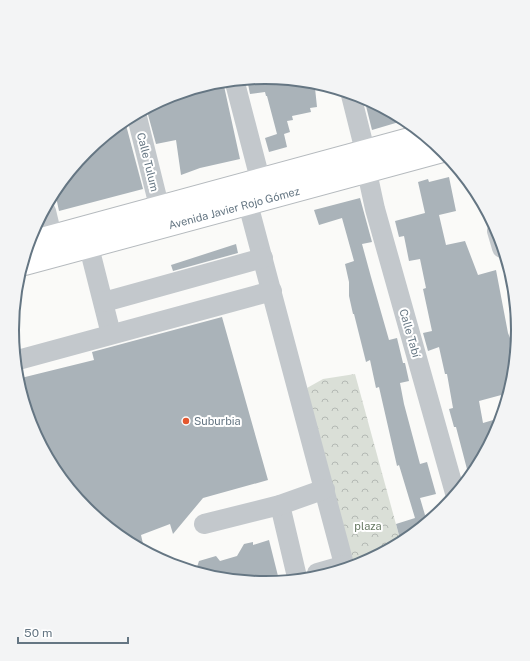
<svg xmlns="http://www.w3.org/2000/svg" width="530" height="661" font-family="'Public Sans',sans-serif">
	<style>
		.park { fill: url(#park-crowns) }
		.building { fill: #aab3b9 }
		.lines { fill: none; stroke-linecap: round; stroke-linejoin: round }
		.major-casing { stroke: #b5babe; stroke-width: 24 }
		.minor { stroke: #c3c8cc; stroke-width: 20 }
		.major { stroke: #fff; stroke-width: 22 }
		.poi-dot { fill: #e4572e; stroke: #fff; stroke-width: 1.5 }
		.labels { text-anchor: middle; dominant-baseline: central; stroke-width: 4; stroke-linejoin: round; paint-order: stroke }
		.street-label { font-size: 11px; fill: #657683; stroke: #fff }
		.poi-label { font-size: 11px; fill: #657683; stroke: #fff; text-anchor: start }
		.park-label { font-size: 11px; fill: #687a64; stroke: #fff }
		.rim { fill: none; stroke: #657683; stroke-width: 2 }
	</style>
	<defs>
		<pattern id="park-crowns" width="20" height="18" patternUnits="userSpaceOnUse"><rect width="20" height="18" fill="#dadfd7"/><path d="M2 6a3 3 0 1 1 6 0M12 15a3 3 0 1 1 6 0" fill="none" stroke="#b4b9b4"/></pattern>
	</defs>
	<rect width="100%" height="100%" fill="#fafaf8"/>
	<path class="park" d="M355 374 400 539 362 564 349 567 307 388 323 379Z"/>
	<g class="building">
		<path d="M270 78 315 88 317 107 310 108 311 112 292 116 293 120 287 121 290 132 284 134 287 147 269 152 265 138 277 134 267 96H266L265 92 250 94 248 84Z"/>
		<path d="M224 86 240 159 200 168 181 175 176 140 156 144 147 111 168 97Z"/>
		<path d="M364 98 377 107 399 122 372 130Z"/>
		<path d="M126 125 143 189 59 211 56 197 86 152Z"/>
		<path d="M449 177 456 211 439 215 446 245 465 241 478 275 496 270 508 333 514 348 505 394 479 401 483 423 500 418 499 428 468 473 456 427H454L449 409 453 408 447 374H445L439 347 428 351 423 333 432 331 423 289 426 288 420 259 409 261 404 236 399 237 395 221 425 213 418 182 428 179 429 182Z"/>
		<path d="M360 198 372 242 362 244 371 277 389 340 397 338 403 363H405L409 381 400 383 404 404 420 464 427 462 436 494 420 498 425 515 435 513 436 515 400 539 396 524 415 518 399 465 397 466 379 387 376 388 370 360 366 362 354 314H353L349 296V282L345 264 354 261 342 218 319 225 314 210Z"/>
		<path d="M236 244 238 253 173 271 171 265Z"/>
		<path d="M222 317 268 480 203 498 173 534 170 524 141 535 144 548 86 509 31 427 21 378 94 360 92 352Z"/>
		<path d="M269 540 278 576 257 582 196 570 199 561 216 556 220 561 237 556 244 544 253 542V545Z"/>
	</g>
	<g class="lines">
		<g class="major-casing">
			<g id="major">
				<path d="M30 242 420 136"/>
				<path d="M25 264 443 151"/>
			</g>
		</g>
		<g class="minor">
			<path d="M235 83 260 179"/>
			<path d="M351 95 365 151"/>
			<path d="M137 117 159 206 165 222"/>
			<path d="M367 172 375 209 455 493"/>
			<path d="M248 204 345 568"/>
			<path d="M46 211 52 236"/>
			<path d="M497 231 502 248"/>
			<path d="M89 247 111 334"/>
			<path d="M104 302 263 258"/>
			<path d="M18 360 272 291"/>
			<path d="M280 505 297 577"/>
			<path d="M204 524 280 505 325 489"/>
			<path d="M317 573 345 565"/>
		</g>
		<use href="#major" class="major"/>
	</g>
	<circle class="poi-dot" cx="186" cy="421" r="4"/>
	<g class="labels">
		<g class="street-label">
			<text transform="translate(148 162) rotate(76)">Calle Tulum</text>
			<text transform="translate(234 208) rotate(-15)">Avenida Javier Rojo Gómez</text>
			<text transform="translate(410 333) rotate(74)">Calle Tabí</text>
		</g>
		<g class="poi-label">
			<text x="194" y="421">Suburbia</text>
		</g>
		<g class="park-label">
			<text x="368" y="526">plaza</text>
		</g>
	</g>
	<path d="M0 0H530V661H0ZM19 330a246 246 0 1 1 492 0a246 246 0 1 1-492 0Z" fill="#f3f4f5" fill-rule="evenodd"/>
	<path class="rim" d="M19 330a246 246 0 1 1 492 0a246 246 0 1 1-492 0Z"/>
	<path d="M18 637v6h110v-6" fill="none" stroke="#657683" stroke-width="2"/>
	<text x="24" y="637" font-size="12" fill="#657683" stroke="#ffffff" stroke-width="3" paint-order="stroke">50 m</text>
</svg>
